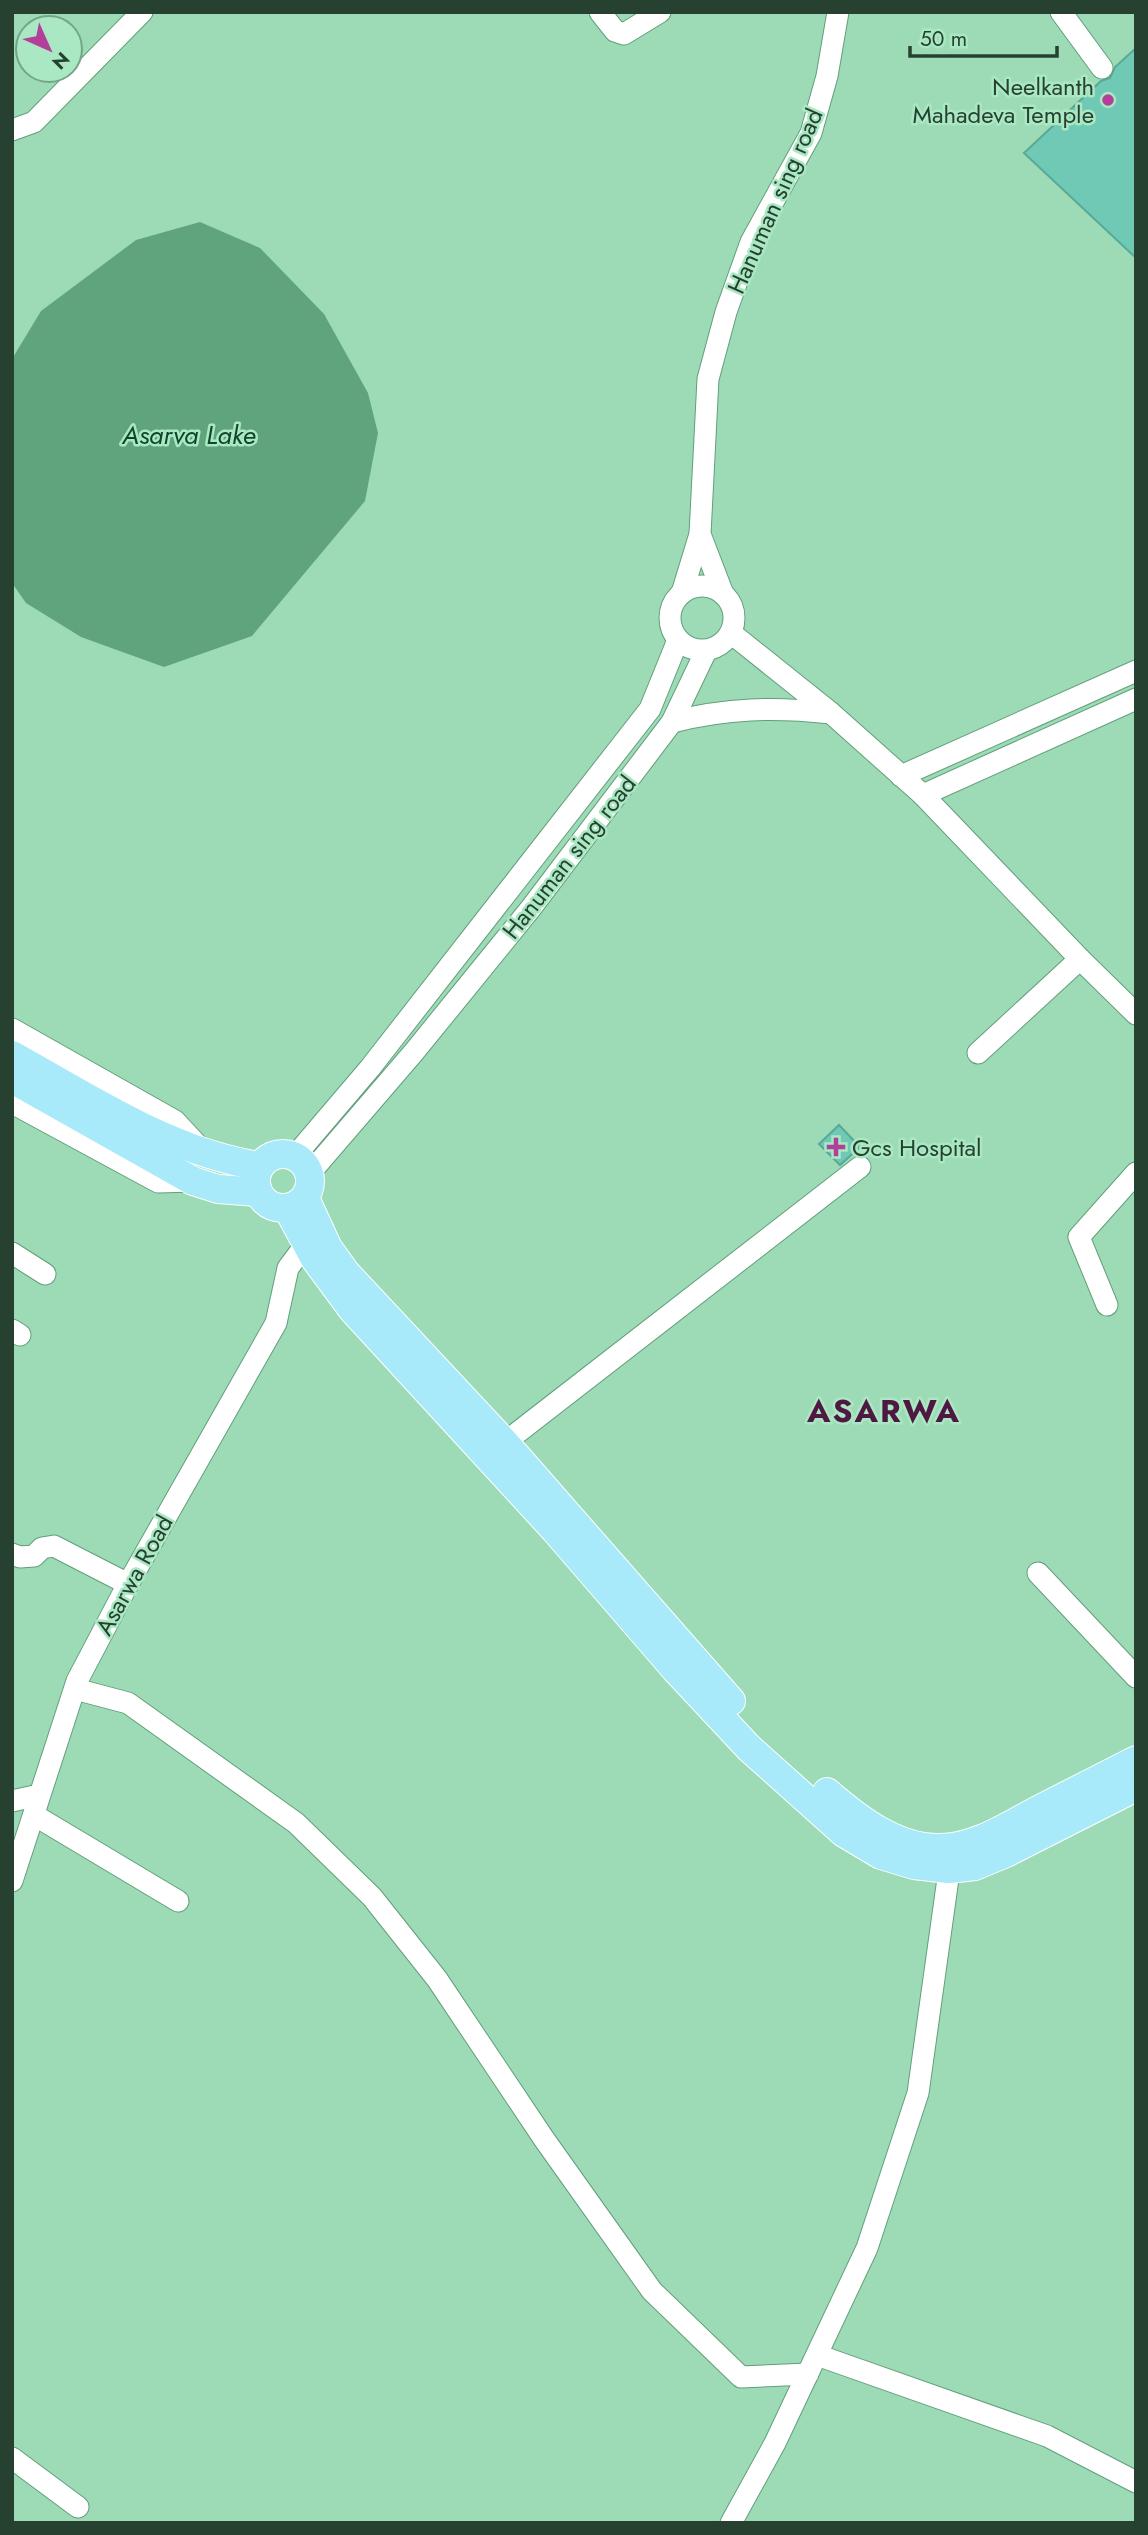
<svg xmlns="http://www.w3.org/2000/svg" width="1148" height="2535" font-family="Jost,sans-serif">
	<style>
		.water { fill: #60a47d }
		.building { fill: #70c9b5; stroke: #59a997; stroke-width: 2 }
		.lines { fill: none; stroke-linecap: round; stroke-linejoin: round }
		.minor-casing { stroke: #629f7b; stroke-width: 23 }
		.major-casing { stroke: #fff; stroke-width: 30 }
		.minor { stroke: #fff; stroke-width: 21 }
		.major { stroke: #a8e9fa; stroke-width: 28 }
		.poi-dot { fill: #b23f99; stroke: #a9e8c2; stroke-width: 2.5 }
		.labels { text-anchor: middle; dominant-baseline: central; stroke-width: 5; stroke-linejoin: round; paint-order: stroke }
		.poi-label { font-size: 24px; fill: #274131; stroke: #a9e8c2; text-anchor: end }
		.street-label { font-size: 24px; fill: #274131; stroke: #a9e8c2 }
		.water-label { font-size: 26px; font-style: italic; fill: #0f452b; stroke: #a9e8c2 }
		.district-label { font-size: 32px; font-weight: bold; letter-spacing: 2px; fill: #4f1843; stroke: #a9e8c2 }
	</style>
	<rect width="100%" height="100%" fill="#9cdbb5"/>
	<path class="water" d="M200 222 260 248 324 314 368 393 378 433 365 501 252 636 164 667 81 637 26 603 12 583V359L41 311 136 240Z"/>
	<g class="building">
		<path d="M1136 48V258L1024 153 1101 81 1110 78 1115 67Z"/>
		<path d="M839 1125 860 1147 840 1165 819 1144Z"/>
	</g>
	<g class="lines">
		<g class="minor-casing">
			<g id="minor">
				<path d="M600 12 615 31 624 34 660 12"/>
				<path d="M1061 12 1102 68"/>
				<path d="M12 130 34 122 142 12"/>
				<circle cx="702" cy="618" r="32"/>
				<path d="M682 593 700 534"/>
				<path d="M723 594 700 534 708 379 726 312 751 242 811 133 827 76 838 12"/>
				<path d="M731 633 831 713 923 795 1080 959 1136 1014"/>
				<path d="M672 722C727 708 774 707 831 713"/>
				<path d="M901 776 1136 671"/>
				<path d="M923 795 1136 699"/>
				<path d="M12 1029 175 1121 201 1149"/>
				<path d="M978 1053 1080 959"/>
				<path d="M12 1103 158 1182 193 1181"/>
				<path d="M295 1156 370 1068 650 709 678 640"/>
				<path d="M310 1173 414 1052 531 908 672 722 706 651"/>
				<path d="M12 1253 45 1274"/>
				<path d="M1107 1305 1079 1237 1136 1173"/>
				<path d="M12 1330 20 1335"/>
				<path d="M495 1450 860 1167"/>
				<path d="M12 1554 20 1557 34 1556 42 1548 54 1546 128 1584"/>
				<path d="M1038 1573 1136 1677"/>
				<path d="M75 1689 128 1703 296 1823 372 1897 437 1979 544 2139 652 2291 741 2377 808 2374"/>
				<path d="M12 1801 39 1795"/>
				<path d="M34 1815 178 1901"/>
				<path d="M12 1881 77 1681 128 1584 276 1323 288 1268 306 1244 317 1235"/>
				<path d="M817 2355 1047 2436 1136 2482"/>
				<path d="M12 2458 78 2507"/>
				<path d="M731 2523 775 2443 867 2248 918 2093 951 1857"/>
			</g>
		</g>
		<g class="major-casing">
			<g id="major">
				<path d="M12 1055C90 1098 171 1153 260 1166"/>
				<path d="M12 1079 193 1181 218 1189 258 1192"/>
				<circle cx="283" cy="1181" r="27"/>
				<path d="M305 1198 328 1248 346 1273 504 1442 731 1701"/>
				<path d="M288 1209 315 1259 352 1309 555 1530 676 1670 749 1748 844 1833 881 1855 914 1865 949 1869 975 1866 1006 1853 1136 1787"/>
				<path d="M827 1792C858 1819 897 1849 940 1848 976 1848 1009 1825 1040 1809 1072 1793 1104 1776 1136 1760"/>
			</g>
		</g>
		<use href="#minor" class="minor"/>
		<use href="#major" class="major"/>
	</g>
	<g class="poi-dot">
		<circle cx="1108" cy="100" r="7"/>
		<path d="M832.5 1136.5h7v7h7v7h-7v7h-7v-7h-7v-7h7z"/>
	</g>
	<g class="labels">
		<g class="poi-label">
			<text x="1094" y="86">Neelkanth<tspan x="1094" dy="28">Mahadeva Temple</tspan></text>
			<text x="852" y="1147" text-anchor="start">Gcs Hospital</text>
		</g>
		<g class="street-label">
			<text transform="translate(775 201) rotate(-66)">Hanuman sing road</text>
			<text transform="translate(569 857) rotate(-52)">Hanuman sing road</text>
			<text transform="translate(134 1575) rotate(-61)">Asarwa Road</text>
		</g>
		<g class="water-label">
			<text x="189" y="435">Asarva Lake</text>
		</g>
		<g class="district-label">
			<text x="884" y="1411">ASARWA</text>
		</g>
	</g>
	<rect width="1148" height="2535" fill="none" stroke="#274131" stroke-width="28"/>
	<g transform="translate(49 49) rotate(135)"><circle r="33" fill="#a9e8c2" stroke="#75a588" stroke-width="2"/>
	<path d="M0-5L12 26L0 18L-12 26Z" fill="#b23f99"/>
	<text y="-10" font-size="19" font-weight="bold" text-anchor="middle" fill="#274131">N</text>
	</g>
	<path d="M910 46v10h147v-10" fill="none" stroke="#274131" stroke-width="3.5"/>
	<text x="920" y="46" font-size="21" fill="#274131" stroke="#a9e8c2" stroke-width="5" paint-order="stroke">50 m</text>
</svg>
